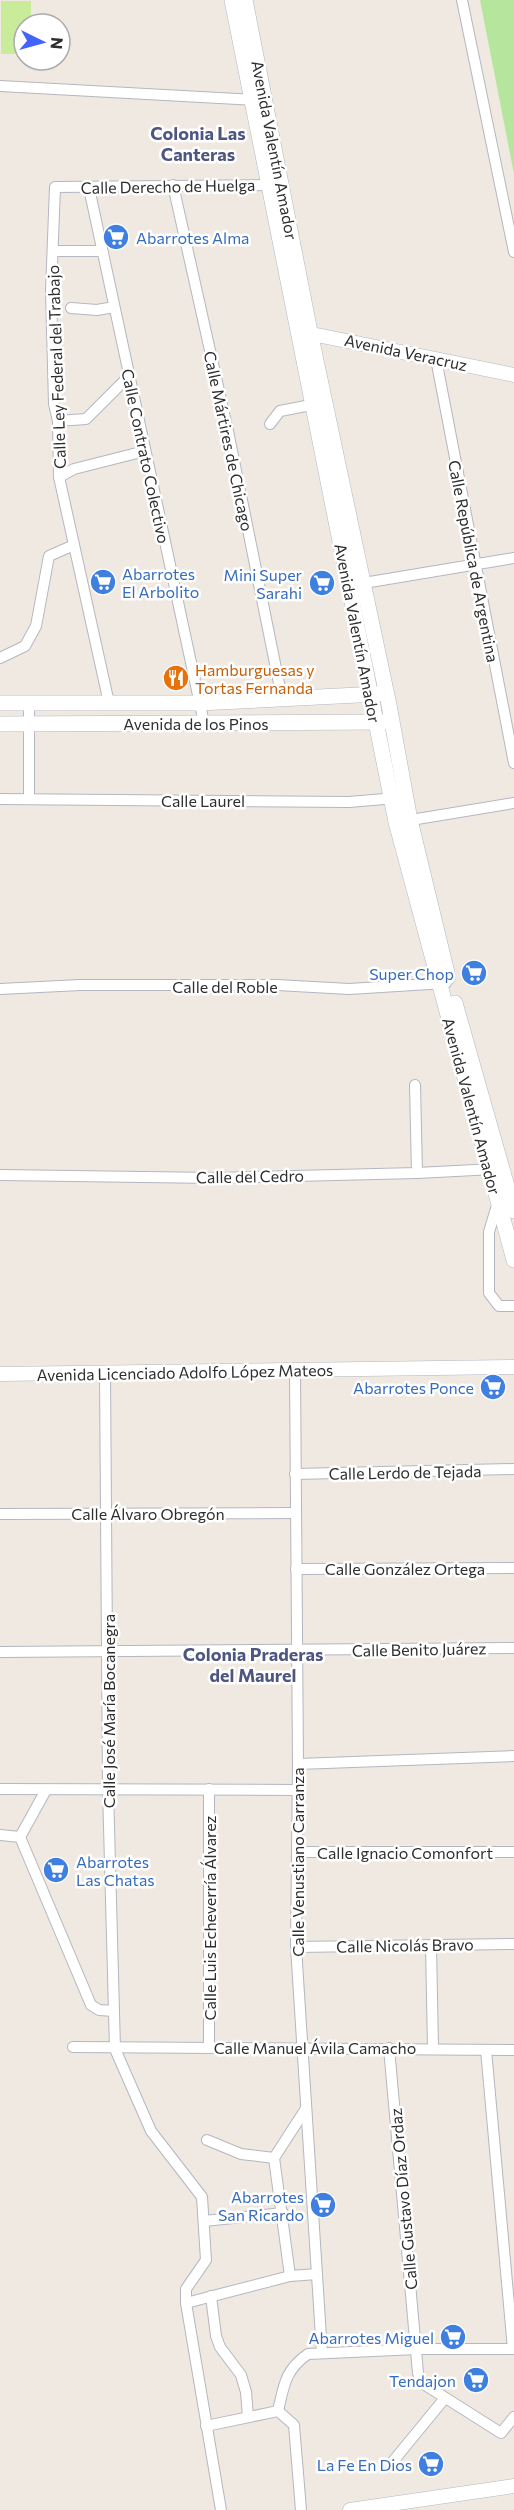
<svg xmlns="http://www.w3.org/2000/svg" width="514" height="2510" font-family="Commissioner,sans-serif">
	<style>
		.green { fill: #b6e59e }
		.pitch { fill: #c9ec9a }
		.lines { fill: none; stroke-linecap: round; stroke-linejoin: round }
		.minor-casing { stroke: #b4b7c1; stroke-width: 12 }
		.tertiary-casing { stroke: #b4b7c1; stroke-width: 15 }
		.secondary-casing { stroke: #b4b7c1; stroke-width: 16 }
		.minor { stroke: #fff; stroke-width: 10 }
		.tertiary { stroke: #fff; stroke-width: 14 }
		.secondary { stroke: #fff; stroke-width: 15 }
		.labels { text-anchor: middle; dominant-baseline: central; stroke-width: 5; stroke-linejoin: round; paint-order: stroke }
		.street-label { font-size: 16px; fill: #2e2e2e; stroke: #fff }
		.shop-label { font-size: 16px; fill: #366cbe; stroke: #fff; text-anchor: end }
		.food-label { font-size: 16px; fill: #c56008; stroke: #fff; text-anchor: start }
		.neighbourhood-label { font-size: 18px; font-weight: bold; fill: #4d5680; stroke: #fff }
	</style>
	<rect width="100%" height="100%" fill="#efe9e1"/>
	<path class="green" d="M480 0H514V174Z"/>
	<path class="pitch" d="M1 1H31V24H24V54H1Z"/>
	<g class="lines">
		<g class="minor-casing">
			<g id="minor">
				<path d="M462 0 514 252"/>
				<path d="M0 86 256 100"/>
				<path d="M173 185 228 431 282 698"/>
				<path d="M89 188 204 723"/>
				<path d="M53 251H102"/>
				<path d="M71 308 97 310 114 307"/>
				<path d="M436 359 514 763"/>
				<path d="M58 421 86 419 129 376"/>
				<path d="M270 424 280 411 311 405"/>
				<path d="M59 477 74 469 145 451"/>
				<path d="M358 584 514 558"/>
				<path d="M0 658 25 646 36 626 49 556 74 545"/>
				<path d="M29 703V799"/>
				<path d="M109 703 59 477 58 421 54 404 51 291 55 187 273 185"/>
				<path d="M0 799 349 802 396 798"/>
				<path d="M405 821 514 803"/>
				<path d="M0 989 80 985H277L349 989 446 983"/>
				<path d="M415 1085 417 1173"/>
				<path d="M0 1175 215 1178 417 1173 494 1169"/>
				<path d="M498 1202 489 1232V1293L499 1306H514"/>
				<path d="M295 1371 298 1764 296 1947 322 2353"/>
				<path d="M105 1373 108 1789 115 2049 151 2131 202 2197 206 2260 186 2289V2303L221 2510"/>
				<path d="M295 1474 514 1469"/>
				<path d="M0 1514 295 1513"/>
				<path d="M296 1569 514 1568"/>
				<path d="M0 1652 514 1648"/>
				<path d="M298 1764 514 1756"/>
				<path d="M0 1789 297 1790"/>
				<path d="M209 1789V2046"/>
				<path d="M0 1835 20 1837"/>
				<path d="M20 1837 91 2005 99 2010 114 2011"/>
				<path d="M20 1837 46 1790"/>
				<path d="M297 1852H514"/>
				<path d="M431 1945 433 2048"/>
				<path d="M296 1947 514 1944"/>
				<path d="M73 2047 514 2050"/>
				<path d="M389 2048 418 2373 422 2383 501 2433 514 2417"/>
				<path d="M486 2050 513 2349"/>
				<path d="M207 2140 241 2154 274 2158"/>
				<path d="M204 2221 283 2213"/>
				<path d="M290 2276 274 2158 305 2110"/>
				<path d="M211 2296 216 2336 220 2347 241 2375 246 2392 248 2417"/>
				<path d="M186 2303 290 2276 317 2274"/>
				<path d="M278 2411C284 2385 285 2370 308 2354L417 2349H514"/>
				<path d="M206 2426 278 2411 294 2425 301 2510"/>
				<path d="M390 2465 445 2398"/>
			</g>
		</g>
		<g class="tertiary-casing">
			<g id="tertiary">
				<path d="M302 332 514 375"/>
				<path d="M0 1374 514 1367"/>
				<path d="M350 2510 514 2486"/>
			</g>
		</g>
		<g class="secondary-casing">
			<g id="secondary">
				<path d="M232 0 396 822 514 1260"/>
				<path d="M245 0 310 332 389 705 410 820 448 977"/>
				<path d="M0 703H199L378 694"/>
				<path d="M0 724 384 722"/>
				<path d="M455 1003 514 1211"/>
			</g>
		</g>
		<use href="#minor" class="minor"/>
		<use href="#tertiary" class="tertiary"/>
		<use href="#secondary" class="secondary"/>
	</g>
	<defs>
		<g id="supermarket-disc" transform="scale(1.35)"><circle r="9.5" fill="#3f7fe0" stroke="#fff"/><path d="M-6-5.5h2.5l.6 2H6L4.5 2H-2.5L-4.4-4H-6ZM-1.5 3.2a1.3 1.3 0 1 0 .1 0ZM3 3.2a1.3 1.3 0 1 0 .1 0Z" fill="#fff"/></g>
		<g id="restaurant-disc" transform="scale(1.35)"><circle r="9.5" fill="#e8710a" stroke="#fff"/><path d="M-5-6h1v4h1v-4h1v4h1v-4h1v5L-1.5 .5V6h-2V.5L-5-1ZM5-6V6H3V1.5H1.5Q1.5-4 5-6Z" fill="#fff"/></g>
	</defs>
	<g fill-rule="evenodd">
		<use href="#supermarket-disc" x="116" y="237"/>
		<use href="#supermarket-disc" x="103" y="582"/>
		<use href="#supermarket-disc" x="322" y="583"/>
		<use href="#restaurant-disc" x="176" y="678"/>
		<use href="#supermarket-disc" x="474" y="973"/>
		<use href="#supermarket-disc" x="493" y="1387"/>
		<use href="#supermarket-disc" x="56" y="1870"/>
		<use href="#supermarket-disc" x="323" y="2205"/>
		<use href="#supermarket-disc" x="453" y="2337"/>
		<use href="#supermarket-disc" x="476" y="2380"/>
		<use href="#supermarket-disc" x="431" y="2464"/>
	</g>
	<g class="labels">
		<g class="street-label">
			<text transform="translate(275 150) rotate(79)">Avenida Valentín Amador</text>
			<text transform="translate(168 186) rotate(-1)">Calle Derecho de Huelga</text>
			<text transform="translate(406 352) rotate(12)">Avenida Veracruz</text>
			<text transform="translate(56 367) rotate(-92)">Calle Ley Federal del Trabajo</text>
			<text transform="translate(229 441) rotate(78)">Calle Mártires de Chicago</text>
			<text transform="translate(146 456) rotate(78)">Calle Contrato Colectivo</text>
			<text transform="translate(474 561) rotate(79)">Calle República de Argentina</text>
			<text transform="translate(358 633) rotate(79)">Avenida Valentín Amador</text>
			<text x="196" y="723">Avenida de los Pinos</text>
			<text x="203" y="800">Calle Laurel</text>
			<text x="225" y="986">Calle del Roble</text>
			<text transform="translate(472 1106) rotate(75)">Avenida Valentín Amador</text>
			<text transform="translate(250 1176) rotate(-1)">Calle del Cedro</text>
			<text transform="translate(185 1372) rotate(-1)">Avenida Licenciado Adolfo López Mateos</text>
			<text transform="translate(405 1472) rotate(-1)">Calle Lerdo de Tejada</text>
			<text x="148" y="1513">Calle Álvaro Obregón</text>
			<text x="405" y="1568">Calle González Ortega</text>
			<text transform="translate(419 1649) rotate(-1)">Calle Benito Juárez</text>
			<text transform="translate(108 1711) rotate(-90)">Calle José María Bocanegra</text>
			<text x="405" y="1852">Calle Ignacio Comonfort</text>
			<text transform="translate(297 1862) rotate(-90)">Calle Venustiano Carranza</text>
			<text transform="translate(209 1918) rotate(-90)">Calle Luis Echeverría Álvarez</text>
			<text transform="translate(405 1945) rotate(-1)">Calle Nicolás Bravo</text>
			<text x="315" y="2047">Calle Manuel Ávila Camacho</text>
			<text transform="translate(403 2199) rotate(-95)">Calle Gustavo Díaz Ordaz</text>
		</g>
		<g class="shop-label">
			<text x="136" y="237" text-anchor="start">Abarrotes Alma</text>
			<text x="122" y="573" text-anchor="start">Abarrotes<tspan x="122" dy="18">El Arbolito</tspan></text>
			<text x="302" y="574">Mini Super<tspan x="302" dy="18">Sarahi</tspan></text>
			<text x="454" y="973">Super Chop</text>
			<text x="474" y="1387">Abarrotes Ponce</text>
			<text x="76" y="1861" text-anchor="start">Abarrotes<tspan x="76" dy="18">Las Chatas</tspan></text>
			<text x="304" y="2196">Abarrotes<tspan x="304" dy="18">San Ricardo</tspan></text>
			<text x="434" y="2337">Abarrotes Miguel</text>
			<text x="456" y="2380">Tendajon</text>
			<text x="412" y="2464">La Fe En Dios</text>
		</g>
		<g class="food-label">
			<text x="195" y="669">Hamburguesas y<tspan x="195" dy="18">Tortas Fernanda</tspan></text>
		</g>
		<g class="neighbourhood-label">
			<text x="198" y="133">Colonia Las<tspan x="198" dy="21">Canteras</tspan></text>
			<text x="253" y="1654">Colonia Praderas<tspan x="253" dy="21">del Maurel</tspan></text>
		</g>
	</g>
	<g transform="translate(42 42) rotate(95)"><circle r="28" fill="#ffffff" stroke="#ababab" stroke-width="1.5"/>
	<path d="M0-4.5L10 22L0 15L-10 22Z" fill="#4264fb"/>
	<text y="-9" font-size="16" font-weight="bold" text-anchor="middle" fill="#2e2e2e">N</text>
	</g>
</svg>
